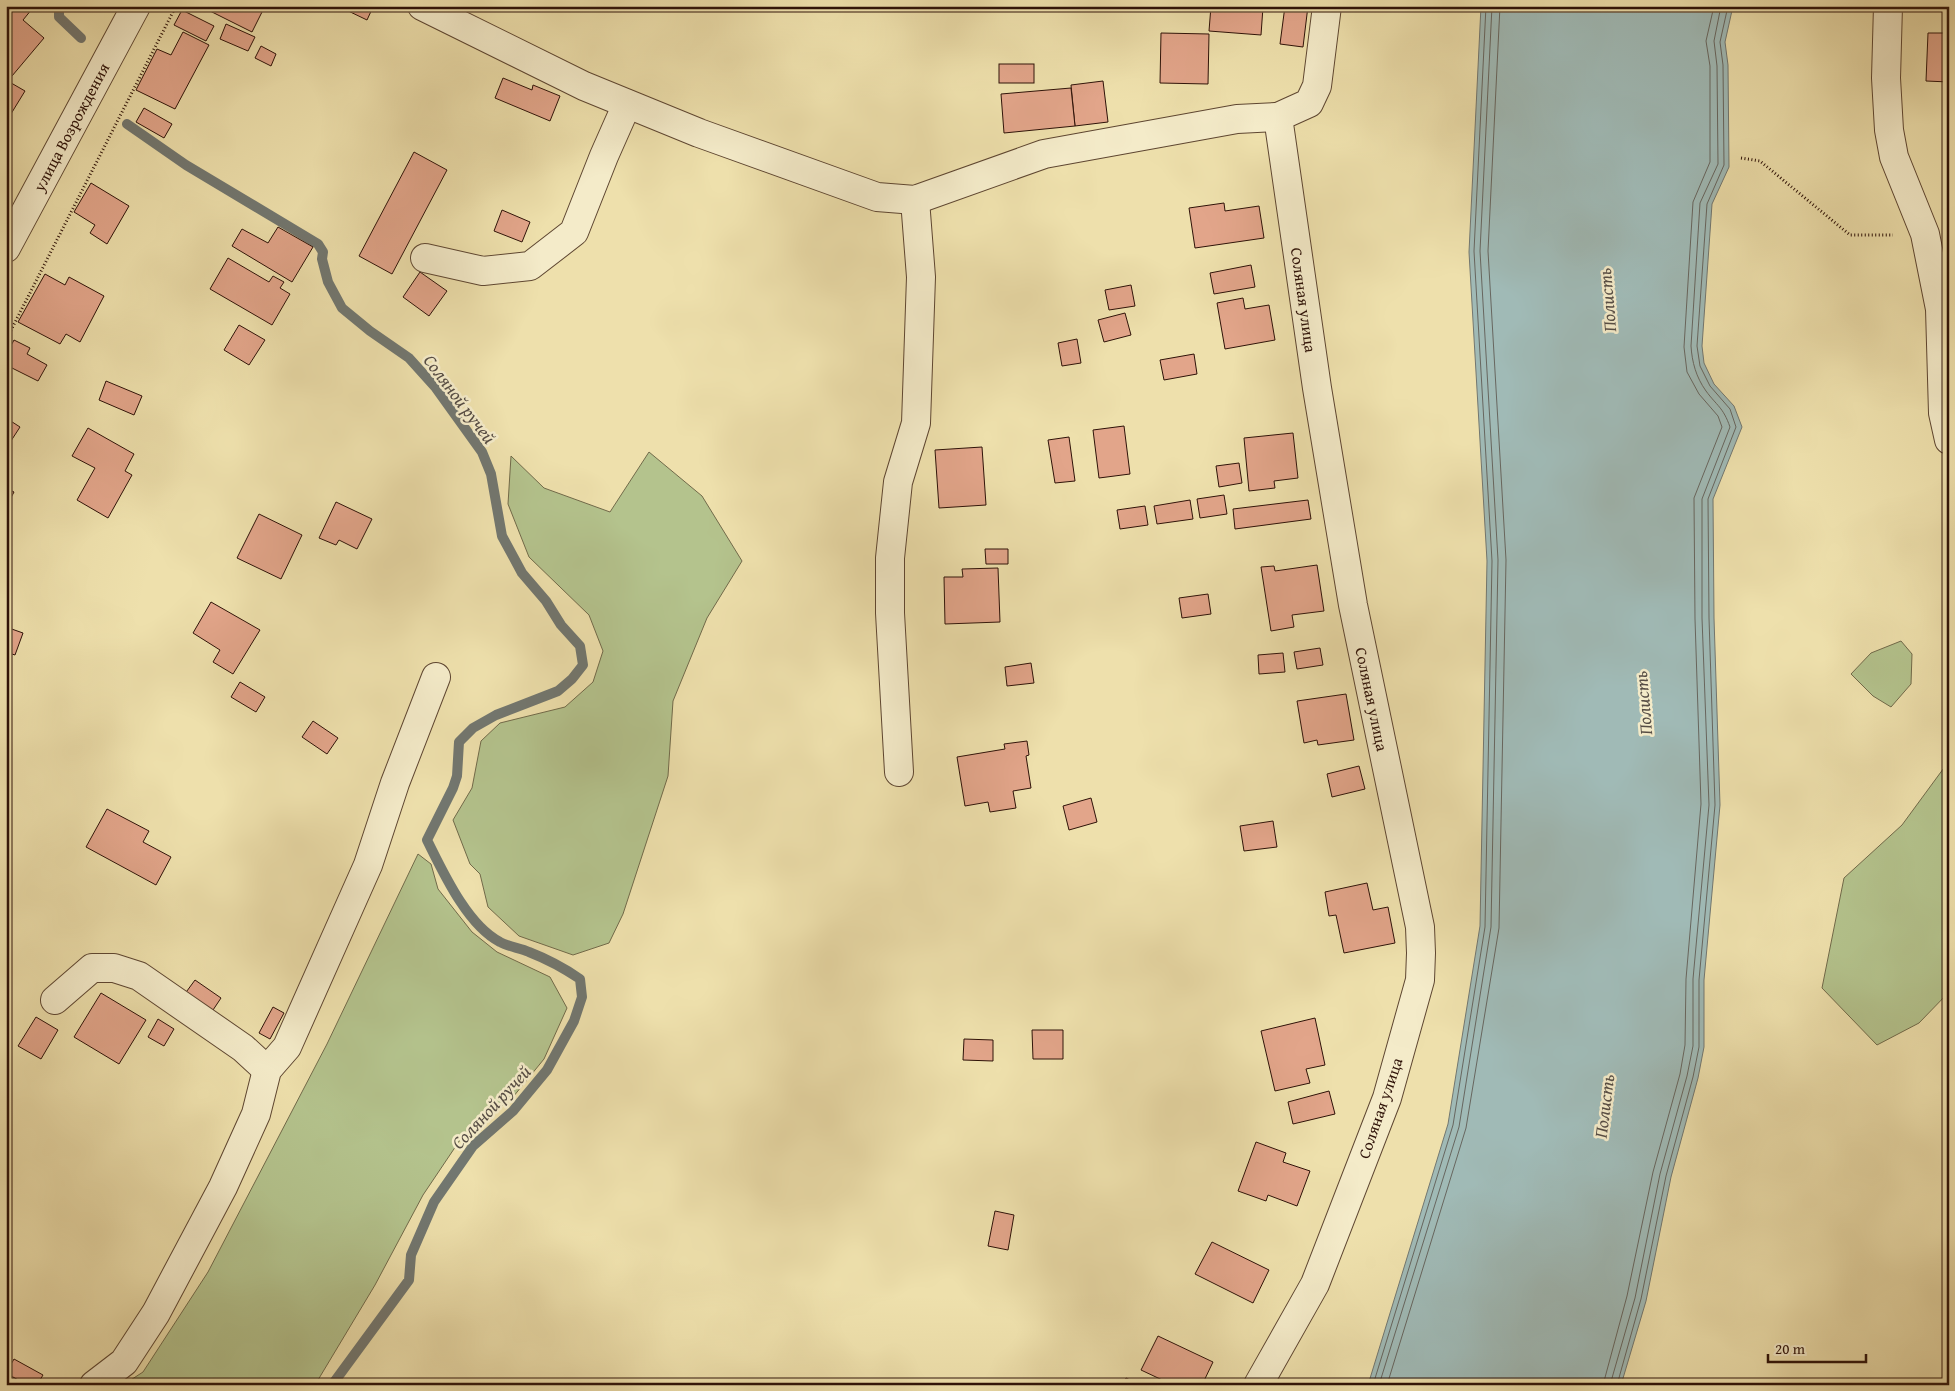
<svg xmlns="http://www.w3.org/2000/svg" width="1955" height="1391" font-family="'Gentium Book Plus',serif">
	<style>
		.green { fill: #b4c38d; stroke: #716a4a }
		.water { fill: #a0bab6; stroke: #727770 }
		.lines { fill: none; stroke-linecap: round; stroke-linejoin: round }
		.shore { stroke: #67665f; stroke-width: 1 }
		.stream { stroke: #727770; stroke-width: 10 }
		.building { fill: #e2a58a; stroke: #2e1208 }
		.minor-casing { stroke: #5e4631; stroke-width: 30 }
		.path { stroke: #2e1208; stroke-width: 3; stroke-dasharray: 1 2.5; stroke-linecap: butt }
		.minor { stroke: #f4ebc9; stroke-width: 28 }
		.labels { text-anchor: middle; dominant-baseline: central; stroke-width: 5; stroke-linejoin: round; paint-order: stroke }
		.street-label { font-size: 16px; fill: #2e1208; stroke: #f4ebc9 }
		.water-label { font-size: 18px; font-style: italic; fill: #564d45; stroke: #f4ebc9 }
	</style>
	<rect width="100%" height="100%" fill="#eee0ac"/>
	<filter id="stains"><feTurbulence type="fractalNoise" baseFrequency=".004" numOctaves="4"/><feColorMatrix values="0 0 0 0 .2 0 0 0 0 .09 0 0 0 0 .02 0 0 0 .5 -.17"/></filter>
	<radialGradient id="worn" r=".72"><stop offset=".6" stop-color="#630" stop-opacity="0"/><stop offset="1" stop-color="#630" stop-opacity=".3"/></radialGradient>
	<g class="green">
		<path d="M649 452 702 496 742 561 707 618 673 701 668 776 623 914 609 943 573 955 519 936 488 907 480 874 470 864 453 820 472 788 481 741 500 723 565 707 593 682 603 651 589 615 529 557 508 504 511 456 544 488 610 512Z"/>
		<path d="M1901 641 1912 654 1911 684 1891 707 1873 696 1851 674 1871 653Z"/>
		<path d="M1949 761V992L1919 1023 1877 1045 1822 988 1844 878 1902 825Z"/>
		<path d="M418 854 431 864 438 889 472 932 497 952 550 977 567 1008 544 1059 513 1097 462 1137 423 1195 375 1285 315 1385H123L143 1372 208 1272 327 1044Z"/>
	</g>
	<path class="water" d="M1481 6H1733L1725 42 1728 65 1729 167 1712 204 1702 346 1704 363 1714 384 1734 406 1742 427 1713 499 1714 618 1720 805 1704 980V1047L1698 1078 1671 1177 1646 1301 1621 1385H1368L1448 1124 1480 926 1487 561 1469 252Z"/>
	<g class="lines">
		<g class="shore">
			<path d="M1373 1385 1453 1125 1485 927 1492 561 1474 251 1486 6"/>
			<path d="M1379 1385 1459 1127 1491 927 1498 560 1480 251 1492 6"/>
			<path d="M1387 1385 1466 1128 1499 928 1506 560 1488 251 1500 6"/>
			<path d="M1603 1385 1627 1296 1653 1172 1680 1074 1685 1045 1686 979 1701 804 1695 619 1694 498 1722 427 1718 416 1699 394 1687 372 1684 347 1693 202 1710 162V66L1706 41 1714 6"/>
			<path d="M1610 1385 1635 1298 1660 1174 1687 1076 1693 1046V979L1709 805 1702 618V499L1730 427C1723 407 1717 406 1706 391 1696 377 1692 362 1691 346L1700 203 1718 164 1717 66 1714 41 1721 6"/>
			<path d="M1617 1385 1641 1299 1666 1176 1693 1077 1699 1047V980L1715 805 1709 618 1708 499 1736 427 1730 409 1710 386 1700 366 1697 346 1707 204 1724 165 1723 65 1720 42 1728 6"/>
		</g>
		<g class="stream">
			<path d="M59 6V17L81 38"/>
			<path d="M127 124 186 165 318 244 323 252 322 259 328 282 342 308 370 331 409 358 436 388 482 452 491 474 502 536 522 573 546 601 561 625 580 646 583 665 572 679 558 691 496 715 473 728 459 742 457 776 453 788 427 840C443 872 467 925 500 942 509 947 520 948 529 952 547 959 564 968 580 979L582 997 574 1021 547 1070 513 1111 473 1146 434 1202 411 1255 409 1280 332 1385"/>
		</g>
	</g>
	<g class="building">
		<path d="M6 6H29L32 9 23 20 44 38 12 76 6 72Z"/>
		<path d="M200 6H265L252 32Z"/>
		<path d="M371 6 373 7 367 20 340 7Z"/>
		<path d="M1211 6 1263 7 1261 35 1209 31Z"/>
		<path d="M1285 6H1308L1303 47 1280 44Z"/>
		<path d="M182 10 214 26 206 41 174 25Z"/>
		<path d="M226 24 255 37 248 51 220 39Z"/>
		<path d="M183 32 209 45 175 109 136 90 157 49 171 55Z"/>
		<path d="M1161 33 1209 34 1208 84 1160 83Z"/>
		<path d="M1928 33H1949V82L1926 81Z"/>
		<path d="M261 46 276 54 271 66 255 58Z"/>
		<rect x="999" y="64" width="35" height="19"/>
		<path d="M503 78 532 90 533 85 560 96 550 121 495 98Z"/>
		<path d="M6 80 25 91 6 122Z"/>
		<path d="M1103 81 1108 122 1075 126 1071 85Z"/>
		<path d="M1071 88 1075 126 1004 133 1001 94Z"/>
		<path d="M144 108 172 124 164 138 136 122Z"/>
		<path d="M414 152 447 170 392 274 359 256Z"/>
		<path d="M91 183 129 206 107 244 90 233 95 225 74 212Z"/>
		<path d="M1224 203 1225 211 1259 206 1264 238 1195 248 1189 208Z"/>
		<path d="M502 210 530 222 522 242 494 231Z"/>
		<path d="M278 227 313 247 292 282 232 246 242 229 268 243Z"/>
		<path d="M228 258 269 282 273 276 284 282 280 288 290 294 272 325 210 289Z"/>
		<path d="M1251 265 1255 287 1214 294 1210 273Z"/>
		<path d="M420 272 447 291 429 316 403 297Z"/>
		<path d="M45 274 65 285 69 277 104 296 80 342 66 334 60 344 18 322Z"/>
		<path d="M1131 285 1135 306 1109 310 1105 290Z"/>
		<path d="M1243 298 1245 309 1269 305 1275 340 1225 349 1217 303Z"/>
		<path d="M1125 313 1131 335 1104 342 1098 320Z"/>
		<path d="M239 325 265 340 249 365 224 350Z"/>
		<path d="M1077 339 1081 363 1062 366 1058 343Z"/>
		<path d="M14 340 30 348 27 354 47 365 38 381 6 365V355Z"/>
		<path d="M1194 354 1197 374 1164 380 1160 360Z"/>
		<path d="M106 381 142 396 134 415 99 400Z"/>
		<path d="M6 418 20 427 9 444 6 443Z"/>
		<path d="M1124 426 1130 474 1099 478 1093 430Z"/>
		<path d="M88 428 134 454 125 471 132 475 108 518 77 500 95 468 72 456Z"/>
		<path d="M1293 433 1298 478 1274 481 1275 488 1249 491 1244 438Z"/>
		<path d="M1069 437 1075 481 1055 483 1048 440Z"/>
		<path d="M982 447 986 505 939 508 935 450Z"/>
		<path d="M1239 463 1242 483 1219 487 1216 466Z"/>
		<path d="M6 488 14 492 6 507Z"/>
		<path d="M1224 495 1227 514 1200 518 1197 499Z"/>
		<path d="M1190 500 1193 519 1157 524 1154 506Z"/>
		<path d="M1308 500 1311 519 1235 529 1233 509Z"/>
		<path d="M336 502 372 519 357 549 339 540 336 545 319 538Z"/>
		<path d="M1145 506 1148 525 1120 529 1117 510Z"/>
		<path d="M259 514 302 535 281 579 237 558Z"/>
		<path d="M985 549H1008V564H986Z"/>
		<path d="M1317 565 1324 611 1292 615 1294 627 1271 631 1261 567 1274 566 1275 571Z"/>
		<path d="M998 568 1000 622 945 624 944 577H963L962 569Z"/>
		<path d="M1208 594 1211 614 1182 618 1179 598Z"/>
		<path d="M211 602 260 630 233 674 213 662 220 650 193 633Z"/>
		<path d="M6 627 23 633 15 655 6 652Z"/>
		<path d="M1320 648 1323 665 1297 669 1294 652Z"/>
		<path d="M1283 653 1285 672 1259 674 1258 655Z"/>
		<path d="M1031 663 1034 683 1007 686 1005 667Z"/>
		<path d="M240 682 265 697 256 712 231 697Z"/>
		<path d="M1346 694 1354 740 1318 745 1317 740 1304 743 1297 701Z"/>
		<path d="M313 721 338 738 327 754 302 737Z"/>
		<path d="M1027 741 1029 755 1026 756 1031 788 1013 791 1016 808 990 812 988 802 965 806 957 757 1005 749 1004 744Z"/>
		<path d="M1359 766 1365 789 1332 797 1327 774Z"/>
		<path d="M1091 798 1097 822 1069 830 1063 806Z"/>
		<path d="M107 809 149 831 143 842 171 857 156 885 86 847Z"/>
		<path d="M1273 821 1277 847 1244 851 1240 826Z"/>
		<path d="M1367 883 1373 910 1388 907 1395 943 1344 953 1336 915 1329 916 1325 892Z"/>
		<path d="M195 980 221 998 211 1013 184 995Z"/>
		<path d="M101 993 146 1020 119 1064 74 1037Z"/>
		<path d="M273 1007 284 1013 270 1039 259 1033Z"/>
		<path d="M36 1017 58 1030 41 1059 18 1046Z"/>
		<path d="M1315 1018 1325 1065 1306 1069 1310 1083 1275 1091 1261 1031Z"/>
		<path d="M158 1019 174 1029 164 1046 148 1037Z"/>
		<path d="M1032 1030H1063V1059H1033Z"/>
		<path d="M964 1039 993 1040V1061L963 1060Z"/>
		<path d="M1329 1091 1335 1114 1293 1124 1288 1102Z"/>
		<path d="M1256 1142 1286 1153 1283 1162 1310 1171 1297 1206 1268 1195 1266 1201 1238 1191Z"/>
		<path d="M995 1211 1014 1215 1008 1250 988 1246Z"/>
		<path d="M1212 1242 1269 1270 1253 1303 1195 1274Z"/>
		<path d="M1158 1336 1213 1362 1202 1385H1173L1141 1370Z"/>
		<path d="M14 1359 43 1375 37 1385H27L6 1373Z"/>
		<path d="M1126 1378 1140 1385H1122Z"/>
	</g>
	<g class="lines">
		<g class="minor-casing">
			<g id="minor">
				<path d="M422 6 584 86 699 133 877 197 915 200 1044 154 1237 119 1278 117"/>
				<path d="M1888 6 1886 78 1889 130 1894 157 1925 234 1940 309 1943 413 1949 440"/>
				<path d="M6 248 136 6"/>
				<path d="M425 258 483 271 530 266 574 232 604 156 627 104"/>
				<path d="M899 772 890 613V558L898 482 916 423 921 277 915 200"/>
				<path d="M55 1000 92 968H114L139 976 243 1048 267 1070"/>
				<path d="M94 1385 124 1362 156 1313 223 1187 256 1114 267 1070 287 1047 368 865 395 783 436 677"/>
				<path d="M1258 1385 1315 1284 1387 1098 1420 980 1421 953 1420 927 1353 605 1317 388 1278 117 1309 103 1317 86 1327 6"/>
			</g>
		</g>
		<g class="path">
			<path d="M1741 158 1760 161 1850 235H1893"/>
			<path d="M6 340 176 6"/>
		</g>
		<use href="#minor" class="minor"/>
	</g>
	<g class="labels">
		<g class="street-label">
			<text transform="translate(71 127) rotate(-62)">улица Возрождения</text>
			<text transform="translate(1304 300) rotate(82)">Соляная улица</text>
			<text transform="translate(1372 699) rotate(78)">Соляная улица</text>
			<text transform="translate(1380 1108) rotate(-71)">Соляная улица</text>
		</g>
		<g class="water-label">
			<text transform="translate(1607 300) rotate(-95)">Полисть</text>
			<text transform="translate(460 399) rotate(53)">Соляной ручей</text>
			<text transform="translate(1643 703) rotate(-95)">Полисть</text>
			<text transform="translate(1604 1106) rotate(-83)">Полисть</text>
			<text transform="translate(491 1107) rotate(-47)">Соляной ручей</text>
		</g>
	</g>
	<rect width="1955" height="1391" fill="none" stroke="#eee0ac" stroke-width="25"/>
	<rect x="8" y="8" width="1940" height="1376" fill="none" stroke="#2e1208" stroke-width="2.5"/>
	<rect x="12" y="12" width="1930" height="1366" fill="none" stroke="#2e1208"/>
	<path d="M1768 1354v8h98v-8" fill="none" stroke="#2e1208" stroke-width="2.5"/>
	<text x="1775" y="1354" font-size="15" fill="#2e1208" stroke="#f4ebc9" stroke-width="4" paint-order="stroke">20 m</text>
	<rect width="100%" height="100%" filter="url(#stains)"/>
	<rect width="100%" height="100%" fill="url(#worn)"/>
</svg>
